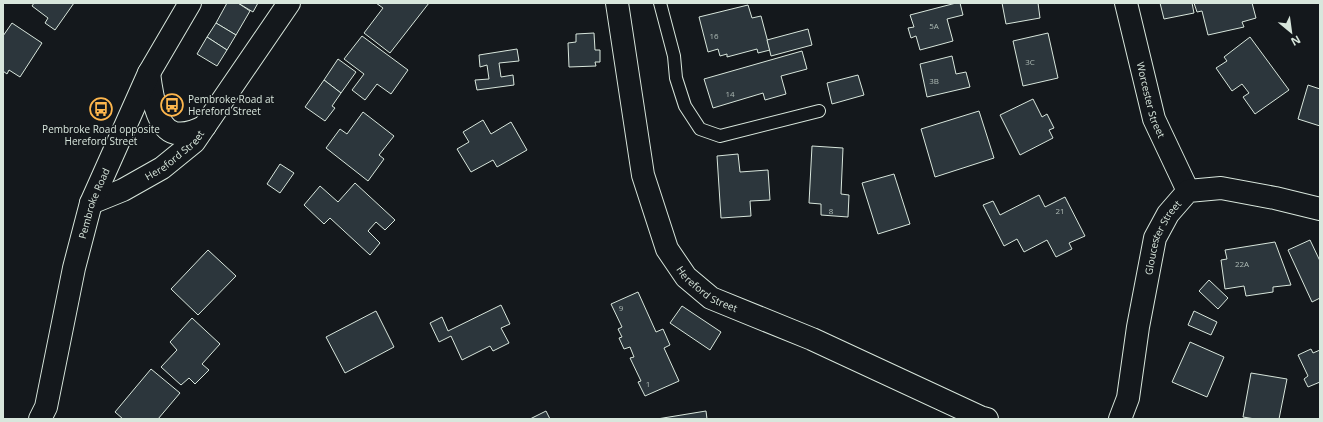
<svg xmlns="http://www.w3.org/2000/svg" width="1323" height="422" font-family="'Open Sans',sans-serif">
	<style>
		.building { fill: #2c363c; stroke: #d8e6dc }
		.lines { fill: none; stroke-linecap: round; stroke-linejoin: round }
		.service-casing { stroke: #d8e6dc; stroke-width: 14 }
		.minor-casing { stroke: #d8e6dc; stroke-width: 24 }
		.tertiary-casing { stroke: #d8e6dc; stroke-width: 24 }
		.service { stroke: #14181c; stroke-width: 12 }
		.minor { stroke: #14181c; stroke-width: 22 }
		.tertiary { stroke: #14181c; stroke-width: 22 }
		.labels { text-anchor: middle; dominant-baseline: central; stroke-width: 3; stroke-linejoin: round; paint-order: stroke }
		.number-label { font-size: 8px; fill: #adbab4 }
		.poi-label { font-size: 10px; fill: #d8e6dc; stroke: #14181c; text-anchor: start }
		.street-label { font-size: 10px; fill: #d8e6dc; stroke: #14181c }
	</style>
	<rect width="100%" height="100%" fill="#14181c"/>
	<g class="building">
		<path d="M34 3H74L55 30 45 23 48 18 32 6Z"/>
		<path d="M227 3H238L250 11 236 35 216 23Z"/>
		<path d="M238 3H258L253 12Z"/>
		<path d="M376 3H429L390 53 364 33 383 8Z"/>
		<path d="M956 3H960L963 15 947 19 953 41 920 50 916 36 911 38 908 28 914 27 910 15Z"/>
		<path d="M1002 3H1038L1040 18 1006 24Z"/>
		<path d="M1160 3H1192L1194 13 1164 19Z"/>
		<path d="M1194 3H1252L1256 18 1242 22 1244 27 1208 35 1202 11 1197 12Z"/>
		<path d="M748 5 752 18 761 16 770 50 758 53 757 49 727 57V54L720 56 718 49 708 52 699 17Z"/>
		<path d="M12 23 42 43 20 77 9 70 7 74 3 71V36Z"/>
		<path d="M216 23 236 35 227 50 207 37Z"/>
		<path d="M808 29 812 45 771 56 767 40Z"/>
		<path d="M594 33 595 50H600V62H595L596 66 569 67 568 43 576 42V34Z"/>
		<path d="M1048 33 1058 78 1023 86 1013 41Z"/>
		<path d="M362 36 408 70 391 94 377 84 365 100 352 90 364 74 344 59Z"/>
		<path d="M207 37 227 50 217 66 197 54Z"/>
		<path d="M1250 37 1289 90 1255 114 1243 97 1249 93 1242 84 1232 91 1216 68 1227 61 1224 57Z"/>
		<path d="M517 49 519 61 499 63 501 77 513 75 514 85 477 90 475 80 489 79 487 65 480 67 479 55Z"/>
		<path d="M802 51 807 69 781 76 786 94 765 100 763 93 713 108 704 79Z"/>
		<path d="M952 56 956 74 966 72 970 87 927 97 920 64Z"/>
		<path d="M338 59 356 72 341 93 324 80Z"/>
		<path d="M858 75 864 95 832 104 827 83Z"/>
		<path d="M324 80 341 93 332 106 335 108 325 121 305 107Z"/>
		<path d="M1308 85 1320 89V126L1298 119Z"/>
		<path d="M1033 99 1042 117 1047 114 1054 128 1049 130 1053 138 1020 155 1000 115Z"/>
		<path d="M979 111 994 158 935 177 921 129Z"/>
		<path d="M363 112 394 136 379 155 384 159 368 181 326 148 340 129 347 134Z"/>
		<path d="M483 120 491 134 511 122 527 150 497 167 493 160 471 172 457 149 469 142 463 132Z"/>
		<path d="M812 146 843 148 841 194 849 195 848 217 821 215V204L809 203Z"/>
		<path d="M738 154 740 172 768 170 770 200 750 201 751 216 721 218 717 156Z"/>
		<path d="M280 164 294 173 280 193 267 184Z"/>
		<path d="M894 174 910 224 878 234 862 183Z"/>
		<path d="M355 183 395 220 385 230 376 222 368 231 380 243 370 255 330 218 324 224 304 205 320 186 338 202Z"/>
		<path d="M1039 195 1045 207 1065 197 1085 236 1069 243 1072 249 1056 257 1047 240 1024 252 1017 239 1004 246 983 205 993 201 1000 215Z"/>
		<path d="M1310 240 1320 261V298L1312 302 1288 250Z"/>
		<path d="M1275 242 1291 285 1273 287V292L1246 296 1244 286 1225 289 1221 260 1227 259 1225 250Z"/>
		<path d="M208 250 236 276 198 315 171 289Z"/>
		<path d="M1209 280 1228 298 1218 309 1199 291Z"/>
		<path d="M638 292 656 332 663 329 670 345 664 348 679 381 645 396 638 382 641 381 630 358 634 357 630 347 624 349 619 338 622 337 618 329 622 327 611 304Z"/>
		<path d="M501 305 510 324 501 328 509 343 493 351 490 346 462 360 451 336 439 342 430 323 442 317 448 331Z"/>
		<path d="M682 306 721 332 710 350 670 323Z"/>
		<path d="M376 311 394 347 345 373 326 337Z"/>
		<path d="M1194 311 1217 322 1211 335 1188 325Z"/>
		<path d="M192 318 220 344 202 364 209 370 195 384 189 378 181 385 161 367 177 350 170 342Z"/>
		<path d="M1190 342 1224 357 1207 397 1172 382Z"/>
		<path d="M1311 349 1313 353 1320 350V382L1308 387 1304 379 1308 376 1298 355Z"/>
		<path d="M151 369 180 393 158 419H123L115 412Z"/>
		<path d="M1251 373 1287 379 1279 419H1255L1243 417Z"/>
		<path d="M546 411 550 419H530Z"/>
		<path d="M706 411 707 419H657Z"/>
	</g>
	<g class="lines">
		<g class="service-casing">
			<path id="service" d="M660 3 674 56 676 78 685 106 700 129 720 136 819 111"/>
		</g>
		<g class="minor-casing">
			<g id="minor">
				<path id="s1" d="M617 3 643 175 667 249 686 277 711 298 812 339 980 417 987 419"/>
				<path id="s2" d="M1126 3 1154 119 1188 191"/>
				<path id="s3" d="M91 203 123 190 162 168 194 142 289 3"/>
				<path id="s4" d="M1120 419 1128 398 1138 327 1155 238 1168 214 1188 191 1221 188 1275 198 1320 209"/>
			</g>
		</g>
		<g class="tertiary-casing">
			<g id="tertiary">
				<path d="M149 73C151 89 156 129 175 133 186 135 196 131 205 126"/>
				<path id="s5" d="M40 419 46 407 74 268 91 203 149 73 190 3"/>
			</g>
		</g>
		<use href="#service" class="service"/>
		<use href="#minor" class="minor"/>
		<use href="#tertiary" class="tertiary"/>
	</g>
	<defs>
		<g id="bus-ring" transform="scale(1.15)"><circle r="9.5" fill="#14181c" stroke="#ffb74d" stroke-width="1.5"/><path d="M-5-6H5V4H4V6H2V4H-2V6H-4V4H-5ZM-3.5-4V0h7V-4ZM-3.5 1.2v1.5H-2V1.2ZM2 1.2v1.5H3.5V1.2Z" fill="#ffb74d"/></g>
	</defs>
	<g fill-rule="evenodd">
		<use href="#bus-ring" x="172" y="105"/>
		<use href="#bus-ring" x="101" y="109"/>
	</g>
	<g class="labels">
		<g class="number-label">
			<text x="934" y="25">5A</text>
			<text x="714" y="35">16</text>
			<text x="1030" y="61">3C</text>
			<text x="934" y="80">3B</text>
			<text x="730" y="93">14</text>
			<text x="831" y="210">8</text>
			<text x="1060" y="210">21</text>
			<text x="1242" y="263">22A</text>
			<text x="621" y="307">9</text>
			<text x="648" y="383">1</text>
		</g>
		<g class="poi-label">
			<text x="188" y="99">Pembroke Road at<tspan x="188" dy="12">Hereford Street</tspan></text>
			<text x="101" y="129" text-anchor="middle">Pembroke Road opposite<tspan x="101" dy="12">Hereford Street</tspan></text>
		</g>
		<g class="street-label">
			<text stroke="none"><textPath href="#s2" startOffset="100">Worcester Street</textPath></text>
			<text stroke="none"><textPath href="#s3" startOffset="97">Hereford Street</textPath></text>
			<text stroke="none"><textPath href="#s5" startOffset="223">Pembroke Road</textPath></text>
			<text stroke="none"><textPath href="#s4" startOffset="188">Gloucester Street</textPath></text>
			<text stroke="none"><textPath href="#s1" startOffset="310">Hereford Street</textPath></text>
		</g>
	</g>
	<rect width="1323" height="422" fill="none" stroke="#d8e6dc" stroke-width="8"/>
	<g transform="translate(1291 32) rotate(151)" stroke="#14181c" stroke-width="3" paint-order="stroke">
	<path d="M0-3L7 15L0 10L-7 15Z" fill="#d8e6dc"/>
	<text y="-6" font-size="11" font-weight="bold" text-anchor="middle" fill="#d8e6dc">N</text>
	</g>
</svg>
